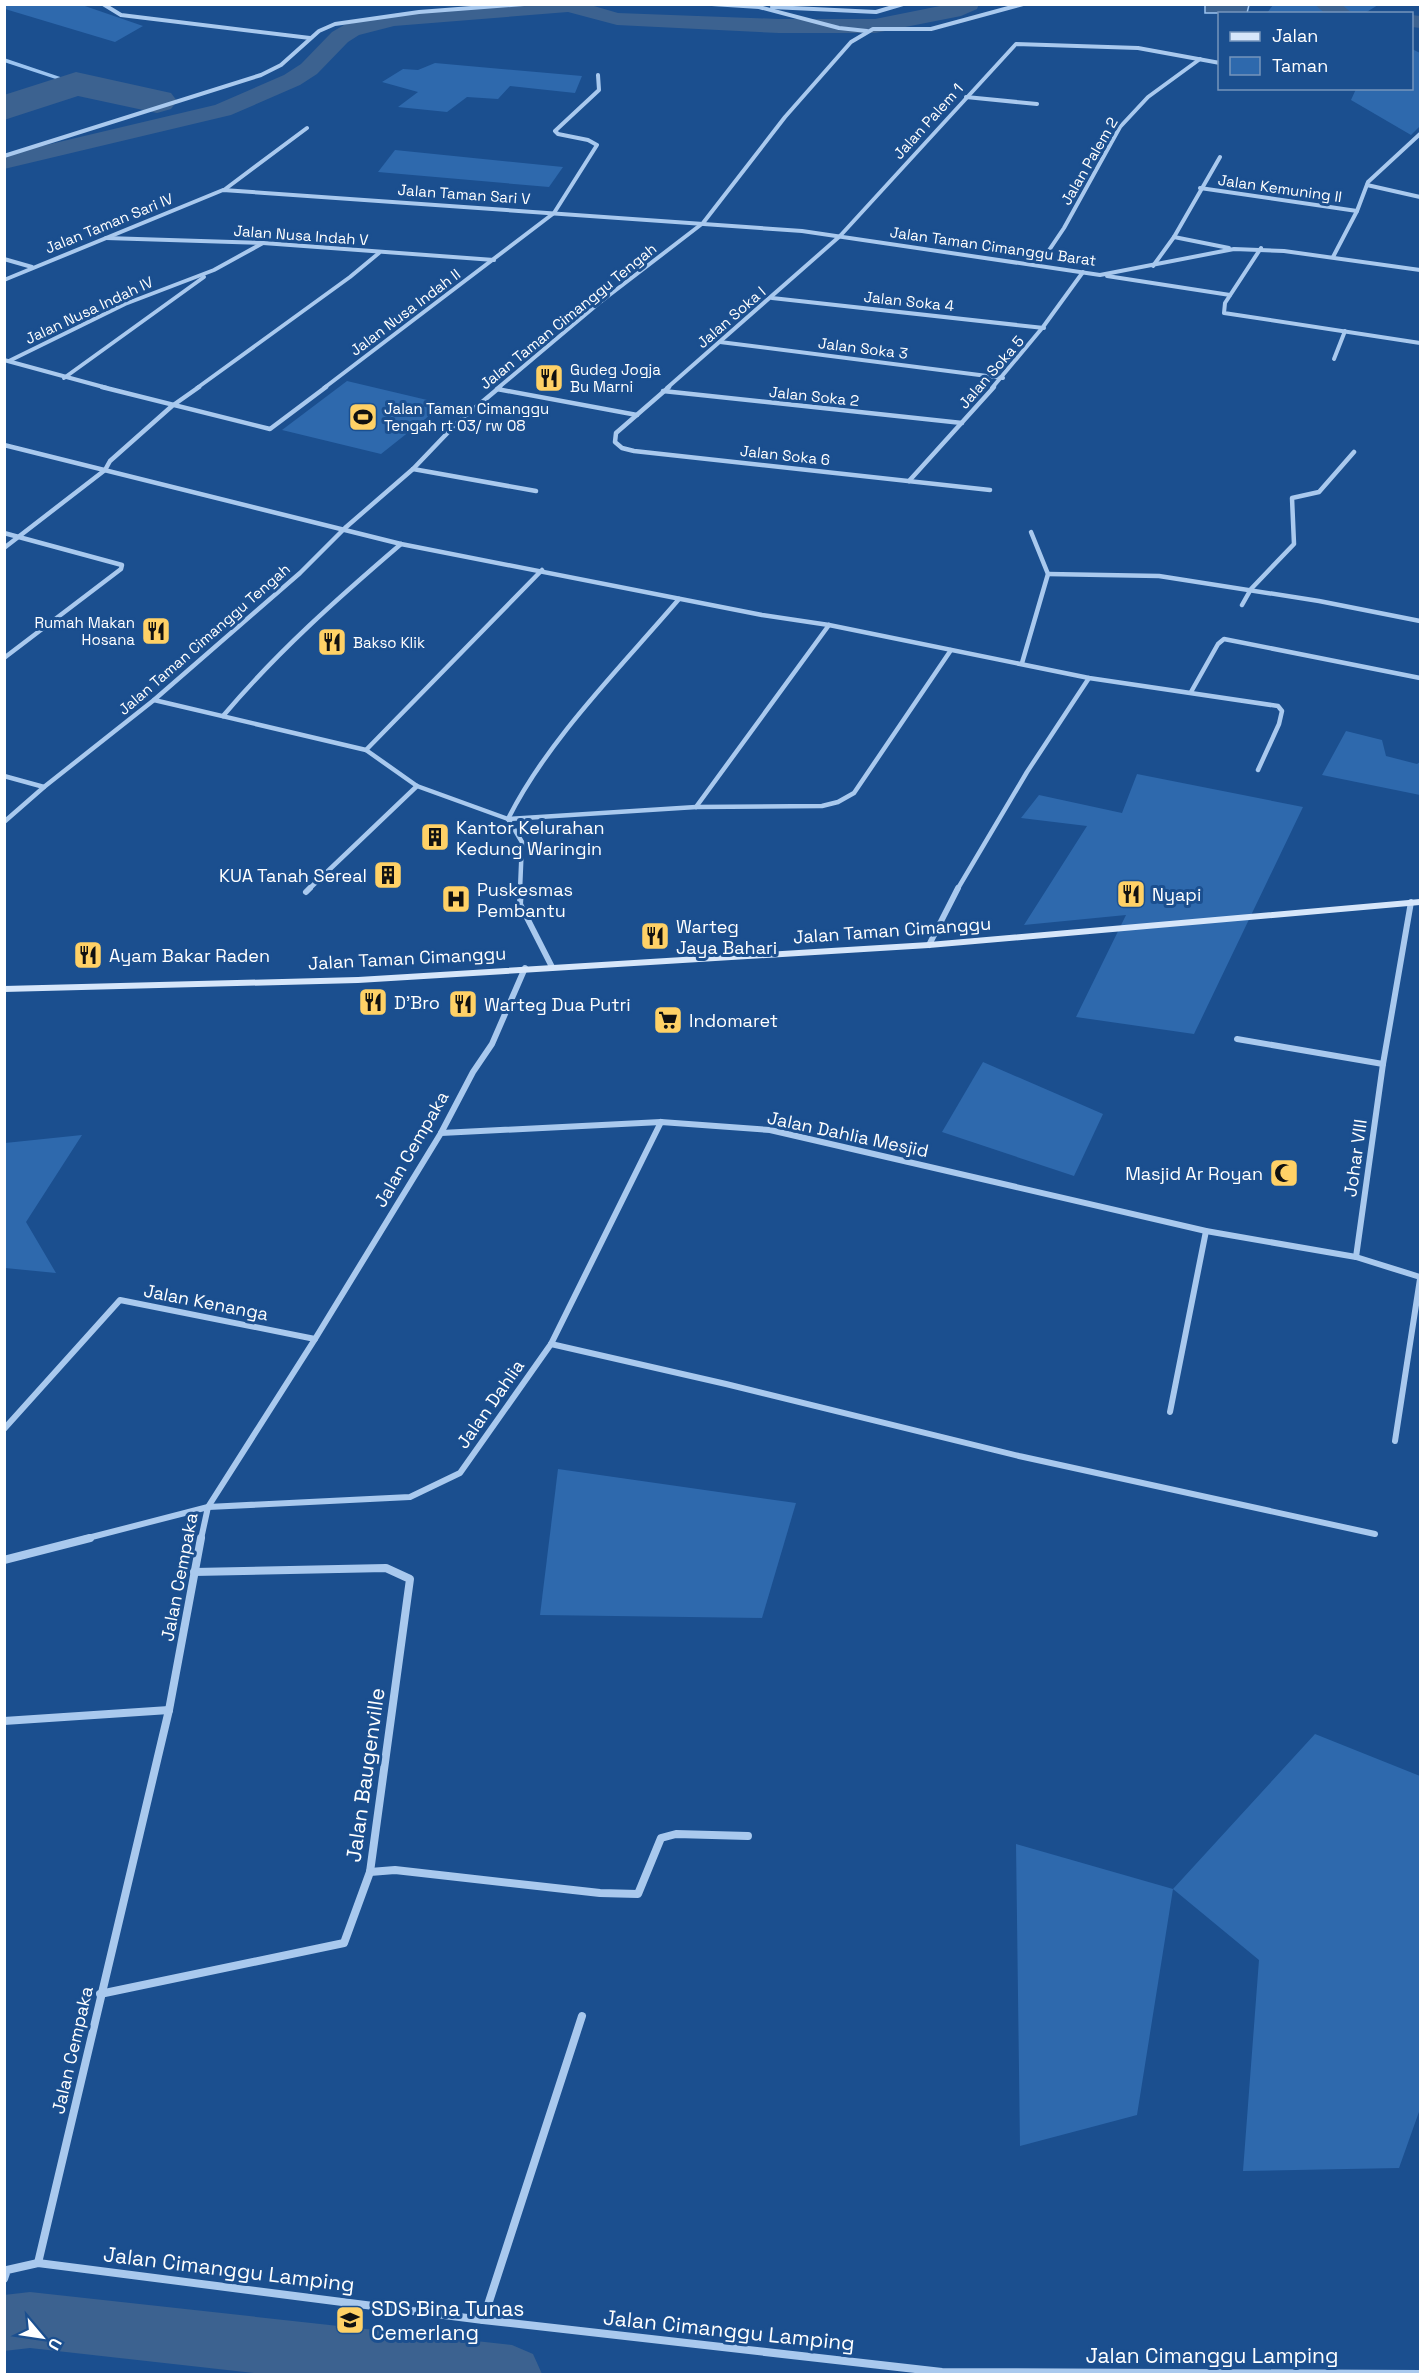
<svg xmlns="http://www.w3.org/2000/svg" width="1425" height="2379" font-family="'Space Grotesk',sans-serif">
	<style>
		.green { fill: #2e69ad }
		.water { fill: #3c6290; stroke: #9cc4f0; stroke-width: 1.5 }
		.lines { fill: none; stroke-linecap: round; stroke-linejoin: round }
		.stream { fill: #9cc4f0; fill-rule: evenodd }
		.canal { fill: #3c6290; fill-rule: evenodd }
		.river { fill: #3c6290; fill-rule: evenodd }
		.street-far3 { stroke: #a9c9ee; stroke-width: 4 }
		.street-far2 { stroke: #a9c9ee; stroke-width: 4.5 }
		.street-far1 { stroke: #a9c9ee; stroke-width: 6 }
		.street { stroke: #a9c9ee; stroke-width: 8 }
		.secondary { fill: #d6e6fa; fill-rule: evenodd }
		.labels { text-anchor: middle; dominant-baseline: central; stroke-width: 6; stroke-linejoin: round; paint-order: stroke }
		.far-street-label { font-size: 15px; fill: #fff; stroke: #1b4f8f }
		.far-poi-label { font-size: 15px; fill: #fff; stroke: #1b4f8f; text-anchor: start }
		.poi-label { font-size: 18px; fill: #fff; stroke: #1b4f8f; text-anchor: start }
		.street-label { font-size: 18px; fill: #fff; stroke: #1b4f8f }
		.near-street-label { font-size: 21px; fill: #fff; stroke: #1b4f8f }
		.near-poi-label { font-size: 21px; fill: #fff; stroke: #1b4f8f; text-anchor: start }
	</style>
	<rect width="100%" height="100%" fill="#1b4f8f"/>
	<g class="green">
		<path d="M4 5H82L143 26 115 42 5 9Z"/>
		<path d="M1273 5 1274 4 1378 5 1365 13H1267Z"/>
		<path d="M1412 49 1420 53V126L1411 135 1351 100 1356 89 1412 88Z"/>
		<path d="M435 63 582 76 575 93 510 86 498 99 467 97 447 112 398 107 418 92 382 82 403 69 418 70Z"/>
		<path d="M395 150 563 167 549 187 378 172Z"/>
		<path d="M347 381 444 404 381 454 282 430Z"/>
		<path d="M1346 731 1382 740 1386 756 1417 764 1420 762V795L1322 775Z"/>
		<path d="M1137 774 1303 807 1194 1034 1076 1017 1126 915 1024 925 1087 826 1021 818 1039 795 1122 813Z"/>
		<path d="M983 1062 1103 1114 1074 1176 942 1132Z"/>
		<path d="M82 1135 26 1222 56 1273 5 1268V1143Z"/>
		<path d="M558 1469 796 1503 762 1618 540 1615Z"/>
		<path d="M1315 1734 1420 1776V2109L1399 2168 1243 2171 1259 1960 1173 1889 1137 2115 1020 2146 1016 1844 1173 1889Z"/>
	</g>
	<path class="water" d="M1205 5H1249L1247 13H1205Z"/>
	<g class="lines">
		<path class="stream" d="M4 58 78 83 79 84 74 85 4 62Z"/>
		<g class="canal">
			<path d="M507 4H587L618 13 779 19H875L950 4H979L977 9 961 16 875 33H779L617 25 568 12 394 26 359 35 348 42 317 74 300 85 231 115 4 169V155L215 105 284 75 301 64 332 32 344 25 394 14Z"/>
			<path d="M1314 4H1341L1353 14H1326Z"/>
			<path d="M1412 15 1420 16V28L1412 27Z"/>
			<path d="M30 2292 512 2345 533 2354 542 2374H263L30 2348 4 2351V2295Z"/>
		</g>
		<path class="river" d="M76 72 171 93 177 101 171 109 157 113 78 96 4 120V95Z"/>
		<g class="street-far3">
			<path d="M103 4 121 15 310 38"/>
			<path d="M712 4 759 7 839 28 867 31"/>
			<path d="M772 7 876 12 903 4"/>
			<path d="M966 97 1037 104"/>
			<path d="M4 156 261 75 281 65 319 31 335 24 419 12 524 4"/>
			<path d="M1367 185 1420 197"/>
			<path d="M1200 188 1357 211"/>
			<path d="M224 190 307 128"/>
			<path d="M1174 237 1229 248"/>
			<path d="M106 238 263 243 494 260"/>
			<path d="M1261 248 1225 303 1224 313 1420 343"/>
			<path d="M1333 257 1357 211 1368 182 1420 134"/>
			<path d="M4 259 32 267"/>
			<path d="M1039 265 1064 228 1120 127 1148 97 1200 59"/>
			<path d="M1153 266 1174 237 1220 157"/>
			<path d="M1107 276 1230 295"/>
			<path d="M4 280 223 190 802 231 1100 275 1234 249 1284 251 1420 270"/>
			<path d="M772 298 1044 328"/>
			<path d="M720 342 1003 378"/>
			<path d="M1334 359 1345 331"/>
			<path d="M4 360 107 388"/>
			<path d="M9 361 125 304 214 270 263 243"/>
			<path d="M64 378 204 277"/>
			<path d="M197 388 350 277 379 253"/>
			<path d="M324 388 554 213 597 145 588 140 558 134 555 131 599 90 598 75"/>
			<path d="M498 388 599 303 703 223 785 117 851 42 873 29H931L1023 4"/>
			<path d="M667 388 840 236 1016 44 1138 48 1220 63"/>
			<path d="M992 388 1043 327 1083 272"/>
		</g>
		<g class="street-far2">
			<path d="M102 387 270 429 326 387"/>
			<path d="M669 387 616 433 615 442 622 448 634 451 990 490"/>
			<path d="M497 389 637 415"/>
			<path d="M663 391 962 423"/>
			<path d="M4 445 401 544 762 615 829 625 1089 678 1278 706 1282 711 1279 724 1258 770"/>
			<path d="M413 469 536 491"/>
			<path d="M909 481 994 387"/>
			<path d="M4 533 122 565 121 569 4 658"/>
			<path d="M4 548 105 470 110 461 172 406 199 387"/>
			<path d="M1048 574 1159 576 1319 601 1420 621"/>
			<path d="M1242 605 1251 589 1294 544 1292 498 1319 492 1354 452"/>
			<path d="M1022 663 1048 574 1031 532"/>
			<path d="M1191 692 1218 644 1224 639 1420 678"/>
			<path d="M154 700 366 750 417 786 508 819 696 807 822 806 838 802 854 793 951 650"/>
			<path d="M223 716C277 652 338 598 401 544"/>
			<path d="M366 750 542 570"/>
			<path d="M4 776 44 787"/>
			<path d="M696 807 829 625"/>
			<path d="M508 819C548 739 621 667 679 599"/>
			<path d="M508 819 522 842 520 890"/>
			<path d="M4 822 44 787 154 700 300 573 345 528 413 469 457 423 500 387"/>
			<path d="M308 890 417 786"/>
			<path d="M957 890 1027 772 1089 678"/>
		</g>
		<g class="street-far1">
			<path d="M521 888 520 904 552 967"/>
			<path d="M306 892 310 888"/>
			<path d="M929 945 958 888"/>
			<path d="M1237 1039 1383 1064"/>
			<path d="M441 1133 661 1122 770 1130 1206 1231 1356 1257 1420 1277"/>
			<path d="M1356 1257 1383 1064 1411 902"/>
			<path d="M551 1344 726 1384 1019 1456 1375 1534"/>
			<path d="M1170 1412 1206 1231"/>
			<path d="M4 1429 120 1300 315 1339"/>
			<path d="M1395 1441 1420 1279"/>
			<path d="M84 1539 208 1507 410 1497 460 1473 551 1344 661 1122"/>
			<path d="M201 1539 208 1507 315 1339 441 1133 473 1072 492 1044 525 968"/>
		</g>
		<g class="street">
			<path d="M4 1560 90 1538"/>
			<path d="M4 1721 169 1710"/>
			<path d="M370 1872 395 1870 600 1893 638 1894 661 1838 676 1834 748 1836"/>
			<path d="M100 1994 344 1943 370 1872 410 1579 386 1568 194 1572"/>
			<path d="M38 2263 169 1710 201 1538"/>
			<path d="M4 2279 7 2270 38 2263 483 2320 942 2372 1420 2374"/>
			<path d="M483 2320 582 2016"/>
		</g>
		<path class="secondary" d="M1420 899V905L929 948 358 983 4 992V986L358 977 929 942Z"/>
	</g>
	<defs>
		<g id="restaurant-square" transform="scale(1.5)"><rect x="-9" y="-9" width="18" height="18" rx="4" fill="#ffd166" stroke="#1b4f8f"/><path d="M-5-6h1v4h1v-4h1v4h1v-4h1v5L-1.5 .5V6h-2V.5L-5-1ZM5-6V6H3V1.5H1.5Q1.5-4 5-6Z" fill="#111"/></g>
		<g id="stadium-square" transform="scale(1.5)"><rect x="-9" y="-9" width="18" height="18" rx="4" fill="#ffd166" stroke="#1b4f8f"/><path d="M0-5a6.5 5 0 1 0 0 10a6.5 5 0 1 0 0-10ZM-3.5-1.8h7v3.6h-7Z" fill="#111"/></g>
		<g id="building-square" transform="scale(1.5)"><rect x="-9" y="-9" width="18" height="18" rx="4" fill="#ffd166" stroke="#1b4f8f"/><path d="M-4-6H4V6H1V3H-1V6H-4ZM-2.5-4.3h1.7v1.8h-1.7ZM.8-4.3h1.7v1.8H.8ZM-2.5-1h1.7V.8h-1.7ZM.8-1h1.7V.8H.8Z" fill="#111"/></g>
		<g id="hospital-square" transform="scale(1.5)"><rect x="-9" y="-9" width="18" height="18" rx="4" fill="#ffd166" stroke="#1b4f8f"/><path d="M-5-5h3v3.5h4V-5h3V5h-3V1.5h-4V5h-3Z" fill="#111"/></g>
		<g id="supermarket-square" transform="scale(1.5)"><rect x="-9" y="-9" width="18" height="18" rx="4" fill="#ffd166" stroke="#1b4f8f"/><path d="M-6-5.5h2.5l.6 2H6L4.5 2H-2.5L-4.4-4H-6ZM-1.5 3.2a1.3 1.3 0 1 0 .1 0ZM3 3.2a1.3 1.3 0 1 0 .1 0Z" fill="#111"/></g>
		<g id="mosque-square" transform="scale(1.5)"><rect x="-9" y="-9" width="18" height="18" rx="4" fill="#ffd166" stroke="#1b4f8f"/><path d="M3.5-4.9A6 6 0 1 0 3.5 4.9A5 5 0 1 1 3.5-4.9Z" fill="#111"/></g>
		<g id="school-square" transform="scale(1.5)"><rect x="-9" y="-9" width="18" height="18" rx="4" fill="#ffd166" stroke="#1b4f8f"/><path d="M0-5L7-2L0 1L-7-2ZM-4 1L0 2.5L4 1V4Q0 6-4 4Z" fill="#111"/></g>
	</defs>
	<g fill-rule="evenodd">
		<use href="#restaurant-square" x="549" y="378"/>
		<use href="#stadium-square" x="363" y="417"/>
		<use href="#restaurant-square" x="156" y="631"/>
		<use href="#restaurant-square" x="332" y="642"/>
		<use href="#building-square" x="435" y="837"/>
		<use href="#building-square" x="388" y="875"/>
		<use href="#restaurant-square" x="1131" y="894"/>
		<use href="#hospital-square" x="456" y="899"/>
		<use href="#restaurant-square" x="655" y="936"/>
		<use href="#restaurant-square" x="88" y="955"/>
		<use href="#restaurant-square" x="373" y="1002"/>
		<use href="#restaurant-square" x="463" y="1004"/>
		<use href="#supermarket-square" x="668" y="1020"/>
		<use href="#mosque-square" x="1284" y="1173"/>
		<use href="#school-square" x="350" y="2320"/>
	</g>
	<g class="labels">
		<g class="far-street-label">
			<text transform="translate(928 121) rotate(-48)">Jalan Palem 1</text>
			<text transform="translate(1089 161) rotate(-60)">Jalan Palem 2</text>
			<text transform="translate(1280 188) rotate(8)">Jalan Kemuning II</text>
			<text transform="translate(464 194) rotate(4)">Jalan Taman Sari V</text>
			<text transform="translate(109 223) rotate(-22)">Jalan Taman Sari IV</text>
			<text transform="translate(301 235) rotate(4)">Jalan Nusa Indah V</text>
			<text transform="translate(993 246) rotate(8)">Jalan Taman Cimanggu Barat</text>
			<text transform="translate(909 301) rotate(6)">Jalan Soka 4</text>
			<text transform="translate(89 310) rotate(-25)">Jalan Nusa Indah IV</text>
			<text transform="translate(405 312) rotate(-37)">Jalan Nusa Indah II</text>
			<text transform="translate(568 316) rotate(-39)">Jalan Taman Cimanggu Tengah</text>
			<text transform="translate(731 317) rotate(-41)">Jalan Soka I</text>
			<text transform="translate(863 348) rotate(7)">Jalan Soka 3</text>
			<text transform="translate(991 372) rotate(-49)">Jalan Soka 5</text>
			<text transform="translate(814 396) rotate(6)">Jalan Soka 2</text>
			<text transform="translate(785 455) rotate(6)">Jalan Soka 6</text>
			<text transform="translate(204 639) rotate(-41)">Jalan Taman Cimanggu Tengah</text>
		</g>
		<g class="far-poi-label">
			<text x="570" y="369">Gudeg Jogja<tspan x="570" dy="17">Bu Marni</tspan></text>
			<text x="384" y="408">Jalan Taman Cimanggu<tspan x="384" dy="17">Tengah rt 03/ rw 08</tspan></text>
			<text x="135" y="622" text-anchor="end">Rumah Makan<tspan x="135" dy="17">Hosana</tspan></text>
			<text x="353" y="642">Bakso Klik</text>
		</g>
		<g class="poi-label">
			<text x="456" y="827">Kantor Kelurahan<tspan x="456" dy="21">Kedung Waringin</tspan></text>
			<text x="367" y="875" text-anchor="end">KUA Tanah Sereal</text>
			<text x="477" y="889">Puskesmas<tspan x="477" dy="21">Pembantu</tspan></text>
			<text x="1152" y="894">Nyapi</text>
			<text x="676" y="926">Warteg<tspan x="676" dy="21">Jaya Bahari</tspan></text>
			<text x="109" y="955">Ayam Bakar Raden</text>
			<text x="394" y="1002">D'Bro</text>
			<text x="484" y="1004">Warteg Dua Putri</text>
			<text x="689" y="1020">Indomaret</text>
			<text x="1263" y="1173" text-anchor="end">Masjid Ar Royan</text>
		</g>
		<g class="street-label">
			<text transform="translate(892 930) rotate(-4)">Jalan Taman Cimanggu</text>
			<text transform="translate(407 958) rotate(-3)">Jalan Taman Cimanggu</text>
			<text transform="translate(848 1134) rotate(12)">Jalan Dahlia Mesjid</text>
			<text transform="translate(411 1149) rotate(-60)">Jalan Cempaka</text>
			<text transform="translate(1355 1158) rotate(-82)">Johar VIII</text>
			<text transform="translate(206 1302) rotate(11)">Jalan Kenanga</text>
			<text transform="translate(490 1404) rotate(-55)">Jalan Dahlia</text>
			<text transform="translate(179 1577) rotate(-79)">Jalan Cempaka</text>
			<text transform="translate(72 2050) rotate(-77)">Jalan Cempaka</text>
		</g>
		<g class="near-street-label">
			<text transform="translate(365 1775) rotate(-82)">Jalan Baugenville</text>
			<text transform="translate(229 2269) rotate(7)">Jalan Cimanggu Lamping</text>
			<text transform="translate(729 2330) rotate(6)">Jalan Cimanggu Lamping</text>
			<text x="1212" y="2355">Jalan Cimanggu Lamping</text>
		</g>
		<g class="near-poi-label">
			<text x="371" y="2308">SDS Bina Tunas<tspan x="371" dy="24">Cemerlang</tspan></text>
		</g>
	</g>
	<rect width="1425" height="2379" fill="none" stroke="#ffffff" stroke-width="12"/>
	<rect x="1218" y="12" width="195" height="78" fill="#1b4f8f" stroke="#7695bc" stroke-width="1.5"/>
	<rect x="1230" y="32" width="30" height="9" fill="#d6e6fa" stroke="#7695bc" stroke-width="1.5"/>
	<text x="1272" y="42" font-size="18" fill="#ffffff">Jalan</text>
	<rect x="1230" y="57" width="30" height="18" fill="#2e69ad" stroke="#7695bc" stroke-width="1.5"/>
	<text x="1272" y="72" font-size="18" fill="#ffffff">Taman</text>
	<g transform="translate(42 2337) rotate(119)" stroke="#1b4f8f" stroke-width="4.5" paint-order="stroke">
	<path d="M0-4.5L10 22L0 15L-10 22Z" fill="#ffffff"/>
	<text y="-9" font-size="16" font-weight="bold" text-anchor="middle" fill="#ffffff">U</text>
	</g>
</svg>
